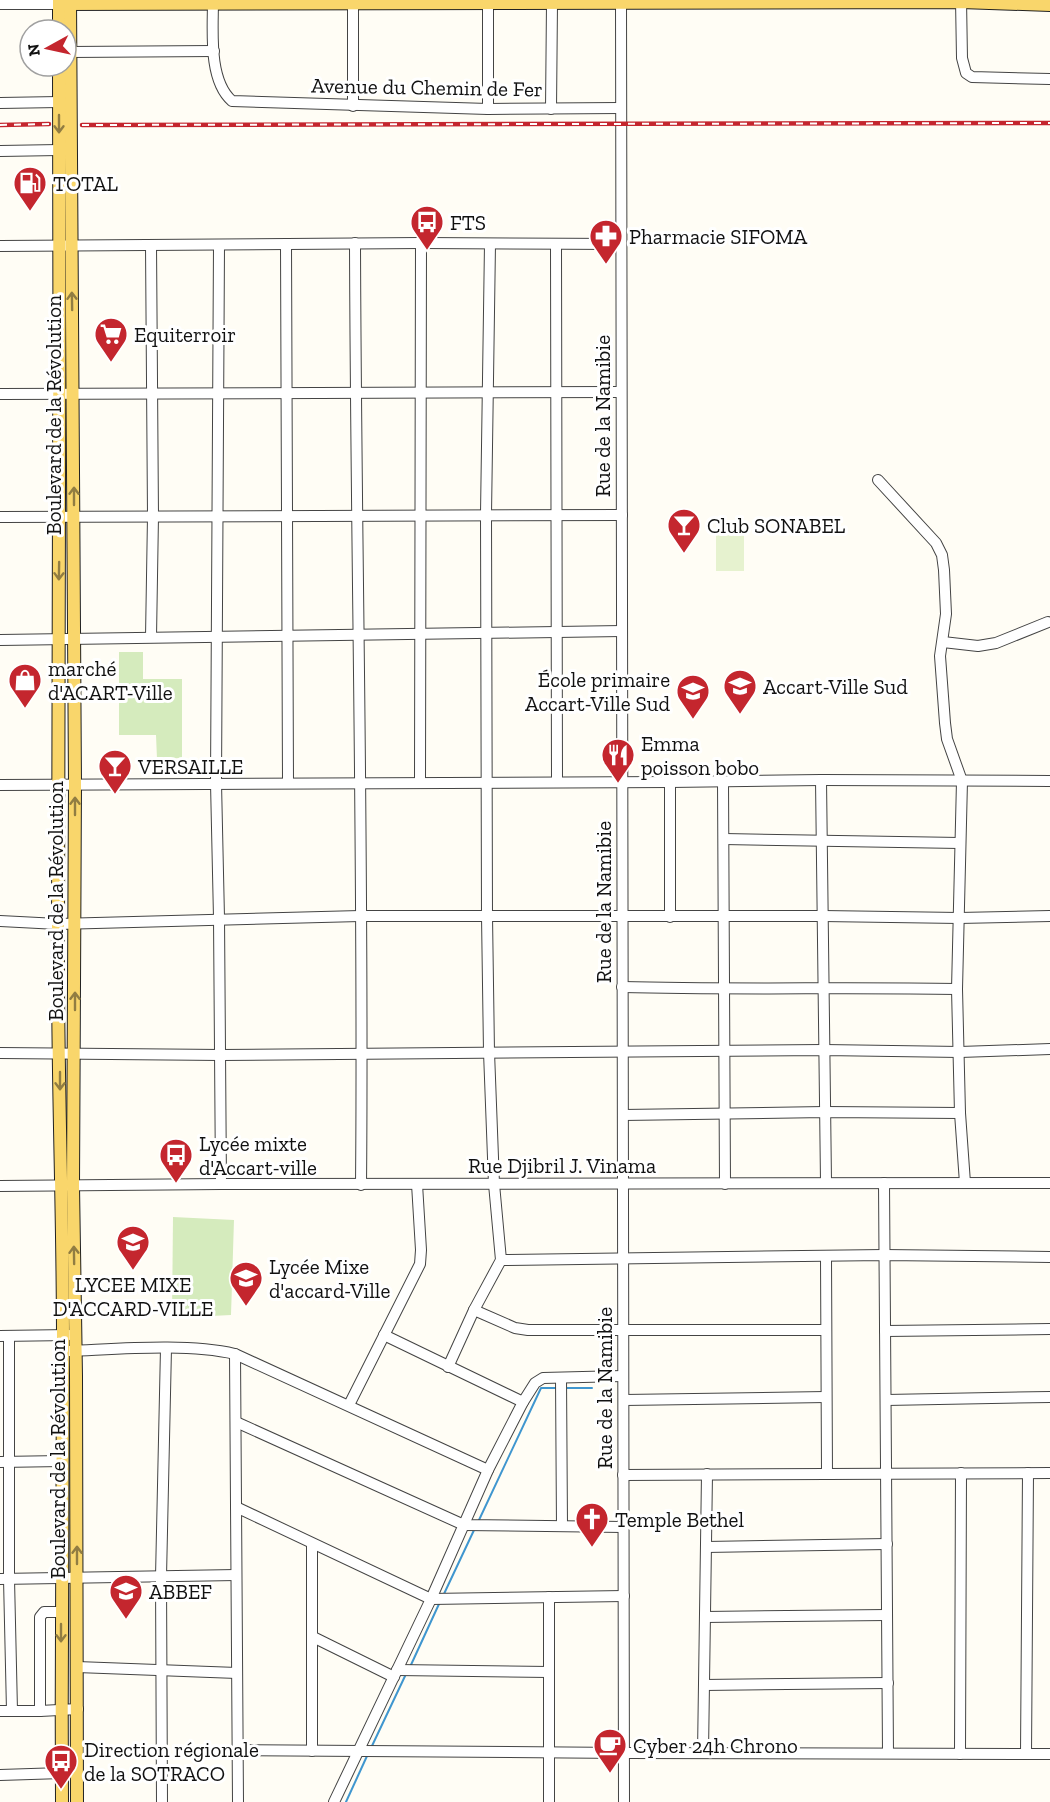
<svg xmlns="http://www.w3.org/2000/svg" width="1050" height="1802" font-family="'Zilla Slab',serif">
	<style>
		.green { fill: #d5ebbd }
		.pitch { fill: #e6f2cf }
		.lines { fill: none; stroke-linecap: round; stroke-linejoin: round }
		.stream { stroke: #3f96cf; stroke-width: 2 }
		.minor-casing { stroke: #444; stroke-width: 12 }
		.major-casing { stroke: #222; stroke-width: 14 }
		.minor { stroke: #fff; stroke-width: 10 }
		.major { stroke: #f9d66b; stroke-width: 12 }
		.rail-casing { stroke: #c4262e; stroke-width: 4.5 }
		.rail { stroke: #fff; stroke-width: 2; stroke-dasharray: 7; stroke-linecap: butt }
		.oneway { stroke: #917d42 }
		.labels { text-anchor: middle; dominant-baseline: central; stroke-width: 6; stroke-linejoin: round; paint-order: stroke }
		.street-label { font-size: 21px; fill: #111; stroke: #fff }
		.poi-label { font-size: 21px; fill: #111; stroke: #fff; text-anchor: start }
	</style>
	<rect width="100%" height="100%" fill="#fffdf5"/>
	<g class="green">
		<path d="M119 652H143V679H182V758L157 759 156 735H119Z"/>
		<path d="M173 1217 234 1220 231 1315 172 1318Z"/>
	</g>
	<path class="pitch" d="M716 531 744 532V571H716Z"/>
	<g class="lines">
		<g class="stream">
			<path d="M564 1388H592"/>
			<path d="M479 1520 541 1388H558"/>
			<path d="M443 1596 475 1528"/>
			<path d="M410 1667 439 1604"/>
			<path d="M371 1748 406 1674"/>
			<path d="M346 1802 367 1756"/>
		</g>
		<g class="minor-casing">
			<g id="minor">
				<path d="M213 0C213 30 208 80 232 101L488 109 621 108"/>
				<path d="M488 0V109"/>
				<path d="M621 0 624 1802"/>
				<path d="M961 0 962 58 966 73 972 77 1050 79"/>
				<path d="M0 4H59"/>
				<path d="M70 52 214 51"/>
				<path d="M0 103 59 102"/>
				<path d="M353 106V0"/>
				<path d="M551 109 552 3"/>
				<path d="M0 151 59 150"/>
				<path d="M355 243C356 557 364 871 361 1185"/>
				<path d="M286 244 288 782"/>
				<path d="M556 244 557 782"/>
				<path d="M219 245 216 783 219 918 221 1184"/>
				<path d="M0 246 421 243 621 244"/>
				<path d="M0 394 621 392"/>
				<path d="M878 480 936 543 942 555 944 570 946 614 940 656 945 723 947 739 962 781 957 989 960 1113 965 1183"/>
				<path d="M0 517 622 515"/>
				<path d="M151 637 153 516 151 245"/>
				<path d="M0 640 622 631"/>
				<path d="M943 642 978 646 996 643 1048 622"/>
				<path d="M821 780 826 1182"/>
				<path d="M723 781 725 1184"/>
				<path d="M420 782 421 243"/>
				<path d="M670 782V917"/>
				<path d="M0 785 670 782 821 780 1050 781"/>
				<path d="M724 839 960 843"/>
				<path d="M0 921 58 924 360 916H823L959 918 1050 916"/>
				<path d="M622 987C734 990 846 987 957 989"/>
				<path d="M0 1053 221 1055 824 1050 960 1052 1050 1049"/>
				<path d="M623 1115 825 1112 960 1113"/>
				<path d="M884 1183 888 1753"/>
				<path d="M0 1186 221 1184 1050 1183"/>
				<path d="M826 1256 827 1474"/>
				<path d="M501 1260 884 1255 1050 1257"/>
				<path d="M474 1310 515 1328 528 1330H826"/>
				<path d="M885 1331 1050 1329"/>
				<path d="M384 1335 523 1402"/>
				<path d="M0 1336 69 1335"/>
				<path d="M9 1336V1579L12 1711"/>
				<path d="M69 1351C120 1349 187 1343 235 1354L488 1470"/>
				<path d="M235 1354 238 1802"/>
				<path d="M448 1367 474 1310 501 1260 494 1184 489 1052 487 916 486 514 490 244"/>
				<path d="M561 1378 562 1526"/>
				<path d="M624 1400 826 1397"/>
				<path d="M886 1400 1050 1397"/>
				<path d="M349 1405 420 1264 421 1250 417 1184"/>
				<path d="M236 1422 464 1525 623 1527"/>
				<path d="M0 1462 62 1461"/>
				<path d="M623 1475 1050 1473"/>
				<path d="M236 1507 431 1599 624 1596"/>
				<path d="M706 1547 887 1544"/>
				<path d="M0 1579 236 1575"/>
				<path d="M549 1597V1802"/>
				<path d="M705 1617 887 1615"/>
				<path d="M313 1637 394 1677"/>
				<path d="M77 1667 237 1673"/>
				<path d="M397 1670 549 1672"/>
				<path d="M704 1685 888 1683"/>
				<path d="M0 1711H40V1617L44 1612H61"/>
				<path d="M40 1711 78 1709"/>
				<path d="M237 1750 624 1753 1050 1754"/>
				<path d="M312 1751V1544"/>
				<path d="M703 1753 707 1474"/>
				<path d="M960 1754 961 1473"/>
				<path d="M1026 1754 1028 1473"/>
				<path d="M0 1775 62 1773"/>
				<path d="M162 1802 161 1577 166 1348"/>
				<path d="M334 1802 431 1599 488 1470 523 1402 535 1383 543 1378 623 1376"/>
			</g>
		</g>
		<g class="major-casing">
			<g id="major">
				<path d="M59 0V30"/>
				<path d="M70 0 75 785 73 1186 76 1376 77 1802"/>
				<path d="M59 4 961 2 1050 5"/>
				<path d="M59 66C60 354 59 642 58 930 57 1066 63 1203 63 1340 63 1494 61 1648 62 1802"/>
			</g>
		</g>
		<use href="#minor" class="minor"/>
		<use href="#major" class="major"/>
		<g class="rail-casing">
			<g id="rail">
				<path d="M0 125 49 124"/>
				<path d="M82 125 1050 123"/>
			</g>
		</g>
		<use href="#rail" class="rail"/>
	</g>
	<defs><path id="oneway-shaft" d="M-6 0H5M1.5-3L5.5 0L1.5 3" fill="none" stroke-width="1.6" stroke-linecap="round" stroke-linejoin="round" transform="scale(1.5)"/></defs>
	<g class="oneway">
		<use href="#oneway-shaft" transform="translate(59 124) rotate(90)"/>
		<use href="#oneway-shaft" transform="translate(72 301) rotate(-91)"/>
		<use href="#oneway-shaft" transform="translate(74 496) rotate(-90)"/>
		<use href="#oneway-shaft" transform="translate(59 571) rotate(91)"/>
		<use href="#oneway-shaft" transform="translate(75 806) rotate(-90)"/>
		<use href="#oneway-shaft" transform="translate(75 1001) rotate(-90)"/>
		<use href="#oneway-shaft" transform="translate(60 1081) rotate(90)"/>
		<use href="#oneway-shaft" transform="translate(74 1255) rotate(-91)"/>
		<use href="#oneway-shaft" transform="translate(77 1555) rotate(-90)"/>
		<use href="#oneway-shaft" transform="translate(61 1633) rotate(90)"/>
	</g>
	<defs>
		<g id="fuel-pin" transform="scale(1.725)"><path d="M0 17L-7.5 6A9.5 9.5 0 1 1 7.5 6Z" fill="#c4262e" stroke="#fff"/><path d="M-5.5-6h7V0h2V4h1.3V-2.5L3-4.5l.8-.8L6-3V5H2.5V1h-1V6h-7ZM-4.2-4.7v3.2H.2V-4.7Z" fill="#fff"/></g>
		<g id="bus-pin" transform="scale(1.725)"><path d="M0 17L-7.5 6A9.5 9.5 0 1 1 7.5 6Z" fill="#c4262e" stroke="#fff"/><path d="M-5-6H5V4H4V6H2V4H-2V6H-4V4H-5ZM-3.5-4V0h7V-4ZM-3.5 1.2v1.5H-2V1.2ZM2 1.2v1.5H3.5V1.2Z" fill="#fff"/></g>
		<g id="pharmacy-pin" transform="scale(1.725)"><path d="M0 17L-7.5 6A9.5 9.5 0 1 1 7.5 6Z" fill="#c4262e" stroke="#fff"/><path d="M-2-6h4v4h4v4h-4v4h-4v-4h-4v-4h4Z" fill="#fff"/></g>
		<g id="supermarket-pin" transform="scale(1.725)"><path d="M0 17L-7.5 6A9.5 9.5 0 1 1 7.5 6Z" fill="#c4262e" stroke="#fff"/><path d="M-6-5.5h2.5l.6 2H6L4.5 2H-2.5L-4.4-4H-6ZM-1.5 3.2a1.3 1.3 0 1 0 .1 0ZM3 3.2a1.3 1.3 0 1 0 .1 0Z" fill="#fff"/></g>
		<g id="bar-pin" transform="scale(1.725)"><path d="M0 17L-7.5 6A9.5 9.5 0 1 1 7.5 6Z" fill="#c4262e" stroke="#fff"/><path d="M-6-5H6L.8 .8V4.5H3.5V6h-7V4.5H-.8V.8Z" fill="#fff"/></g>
		<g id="shop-pin" transform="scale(1.725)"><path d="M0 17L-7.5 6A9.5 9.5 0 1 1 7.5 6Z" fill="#c4262e" stroke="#fff"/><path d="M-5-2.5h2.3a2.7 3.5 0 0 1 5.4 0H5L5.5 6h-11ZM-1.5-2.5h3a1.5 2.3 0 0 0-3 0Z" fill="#fff"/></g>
		<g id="school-pin" transform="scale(1.725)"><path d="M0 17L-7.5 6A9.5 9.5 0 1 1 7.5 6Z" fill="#c4262e" stroke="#fff"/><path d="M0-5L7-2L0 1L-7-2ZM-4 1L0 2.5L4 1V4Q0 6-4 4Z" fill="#fff"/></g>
		<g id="restaurant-pin" transform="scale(1.725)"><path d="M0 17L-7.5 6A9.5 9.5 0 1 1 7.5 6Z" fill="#c4262e" stroke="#fff"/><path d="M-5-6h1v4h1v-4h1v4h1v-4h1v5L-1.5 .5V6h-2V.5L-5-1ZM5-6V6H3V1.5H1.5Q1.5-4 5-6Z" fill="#fff"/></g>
		<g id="church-pin" transform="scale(1.725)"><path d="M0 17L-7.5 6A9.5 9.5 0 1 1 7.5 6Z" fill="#c4262e" stroke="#fff"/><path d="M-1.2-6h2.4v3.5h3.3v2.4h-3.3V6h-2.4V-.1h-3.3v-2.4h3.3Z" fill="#fff"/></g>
		<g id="cafe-pin" transform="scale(1.725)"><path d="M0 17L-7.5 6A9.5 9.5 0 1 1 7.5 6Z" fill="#c4262e" stroke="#fff"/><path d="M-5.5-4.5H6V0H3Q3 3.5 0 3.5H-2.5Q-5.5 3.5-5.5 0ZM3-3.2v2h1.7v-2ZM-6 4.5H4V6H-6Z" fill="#fff"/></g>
	</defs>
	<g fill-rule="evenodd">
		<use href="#fuel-pin" x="30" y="183"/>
		<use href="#bus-pin" x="427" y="222"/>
		<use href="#pharmacy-pin" x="606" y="236"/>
		<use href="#supermarket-pin" x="111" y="334"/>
		<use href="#bar-pin" x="684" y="525"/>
		<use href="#shop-pin" x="25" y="680"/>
		<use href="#school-pin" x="740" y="686"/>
		<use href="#school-pin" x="693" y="691"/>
		<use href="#restaurant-pin" x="618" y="755"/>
		<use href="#bar-pin" x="115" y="766"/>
		<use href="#bus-pin" x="176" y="1155"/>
		<use href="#school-pin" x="133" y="1242"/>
		<use href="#school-pin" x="246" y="1278"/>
		<use href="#church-pin" x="592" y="1519"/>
		<use href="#school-pin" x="126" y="1591"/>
		<use href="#cafe-pin" x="610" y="1745"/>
		<use href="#bus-pin" x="61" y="1761"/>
	</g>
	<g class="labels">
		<g class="street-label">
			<text transform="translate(427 87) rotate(1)">Avenue du Chemin de Fer</text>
			<text transform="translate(53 415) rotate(-90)">Boulevard de la Révolution</text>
			<text transform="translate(602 416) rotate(-90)">Rue de la Namibie</text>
			<text transform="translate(55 901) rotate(-90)">Boulevard de la Révolution</text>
			<text transform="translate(603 902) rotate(-90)">Rue de la Namibie</text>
			<text x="562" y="1165">Rue Djibril J. Vinama</text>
			<text transform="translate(604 1388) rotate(-90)">Rue de la Namibie</text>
			<text transform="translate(57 1459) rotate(-90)">Boulevard de la Révolution</text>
		</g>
		<g class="poi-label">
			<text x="53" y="183">TOTAL</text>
			<text x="450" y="222">FTS</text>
			<text x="629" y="236">Pharmacie SIFOMA</text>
			<text x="134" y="334">Equiterroir</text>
			<text x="707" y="525">Club SONABEL</text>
			<text x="48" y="668">marché<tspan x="48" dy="24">d'ACART-Ville</tspan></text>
			<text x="670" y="679" text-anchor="end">École primaire<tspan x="670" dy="24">Accart-Ville Sud</tspan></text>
			<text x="763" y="686">Accart-Ville Sud</text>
			<text x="641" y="743">Emma<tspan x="641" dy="24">poisson bobo</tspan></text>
			<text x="138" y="766">VERSAILLE</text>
			<text x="199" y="1143">Lycée mixte<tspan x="199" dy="24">d'Accart-ville</tspan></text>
			<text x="269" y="1266">Lycée Mixe<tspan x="269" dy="24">d'accard-Ville</tspan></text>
			<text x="133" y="1284" text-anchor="middle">LYCEE MIXE<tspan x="133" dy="24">D'ACCARD-VILLE</tspan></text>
			<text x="615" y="1519">Temple Bethel</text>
			<text x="149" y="1591">ABBEF</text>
			<text x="633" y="1745">Cyber 24h Chrono</text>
			<text x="84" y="1749">Direction régionale<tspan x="84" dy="24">de la SOTRACO</tspan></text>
		</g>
	</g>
	<g transform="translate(48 48) rotate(262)"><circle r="28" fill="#ffffff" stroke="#a0a0a0" stroke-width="1.5"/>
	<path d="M0-4.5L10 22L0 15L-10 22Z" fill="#c4262e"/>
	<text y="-9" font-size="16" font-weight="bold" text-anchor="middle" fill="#111111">N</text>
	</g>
</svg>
